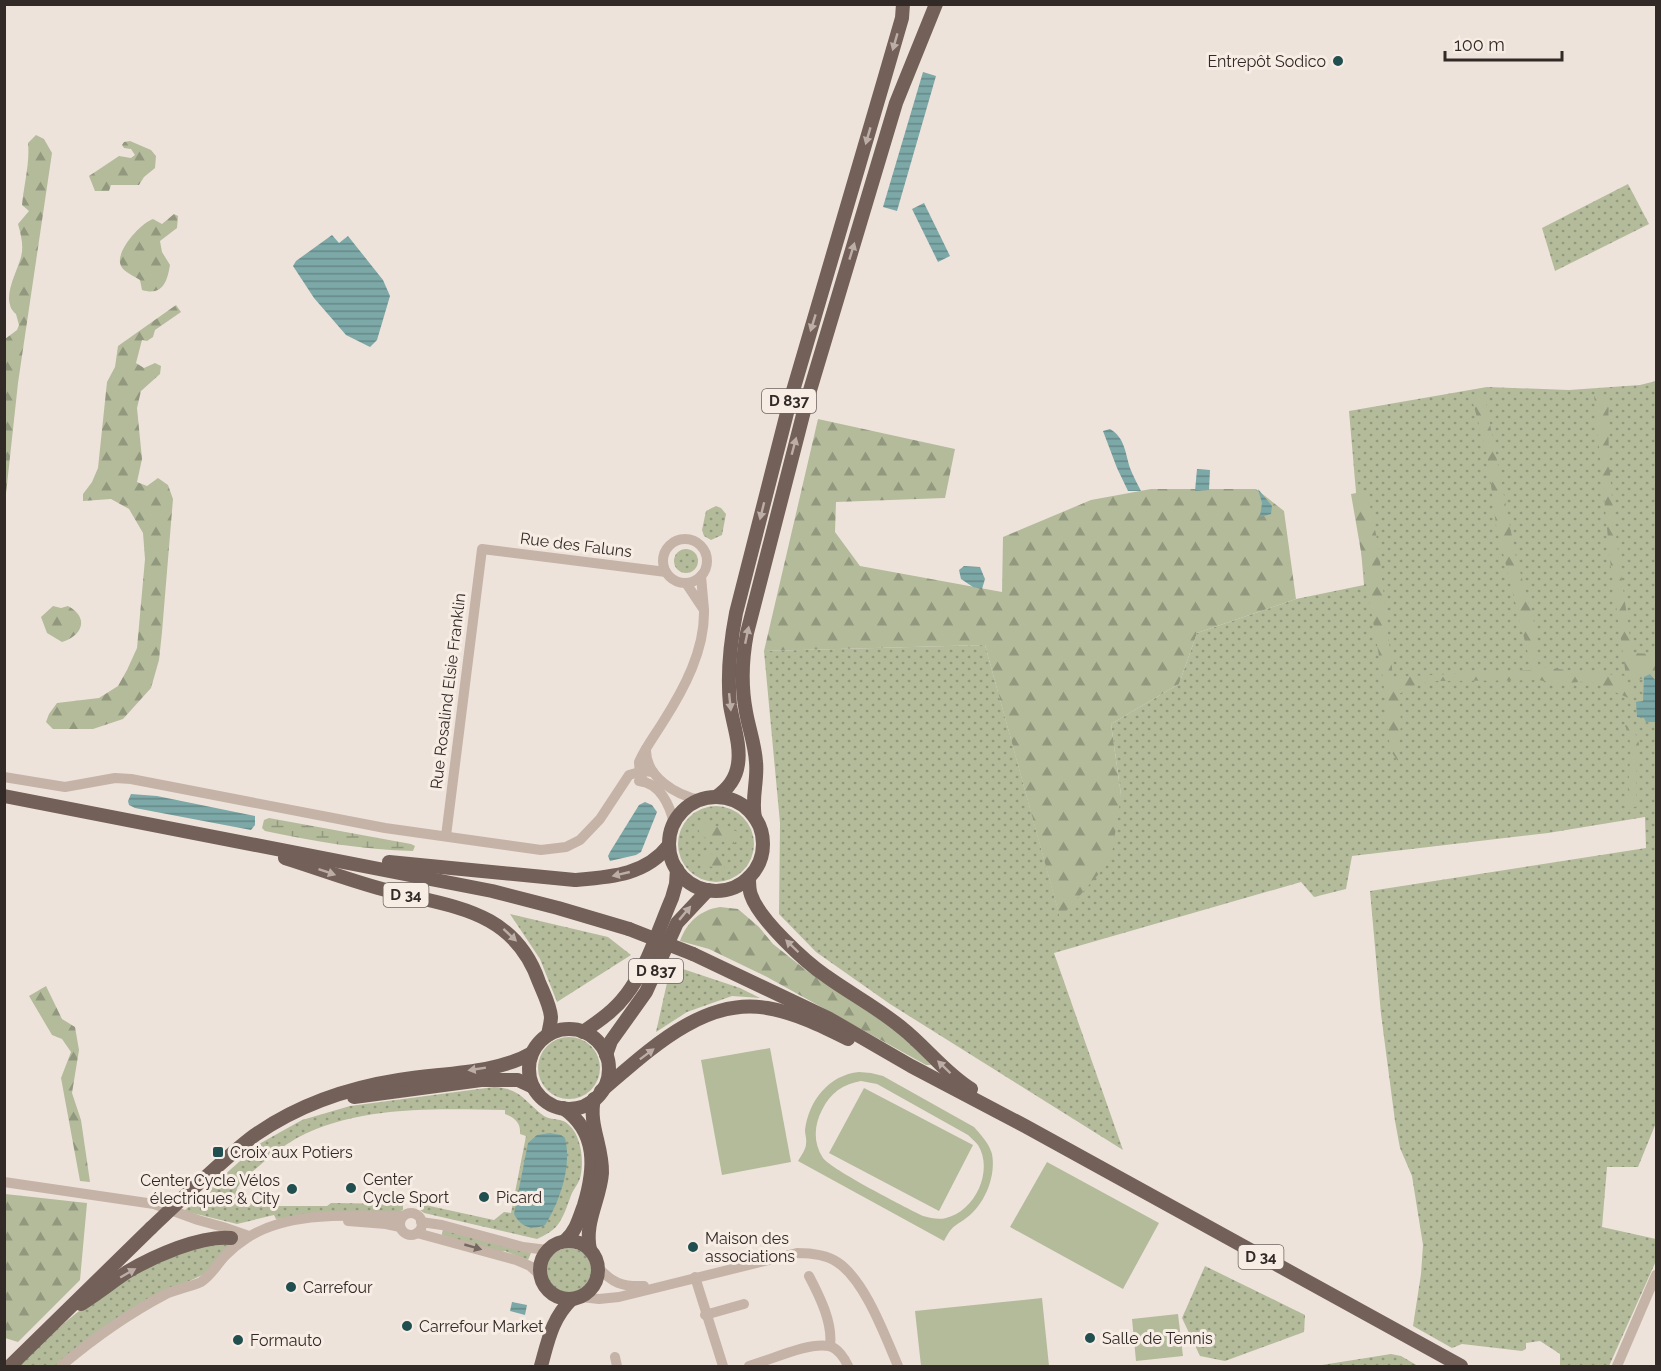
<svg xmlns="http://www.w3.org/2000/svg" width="1661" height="1371" font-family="Raleway,sans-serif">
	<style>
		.grass { fill: url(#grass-dots) }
		.forest { fill: url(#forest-firs) }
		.wetland { fill: url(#wetland-marsh) }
		.park { fill: #b3bb9b; fill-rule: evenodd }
		.water { fill: url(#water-rules) }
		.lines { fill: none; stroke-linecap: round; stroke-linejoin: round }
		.minor { stroke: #c5b3a7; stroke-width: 10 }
		.major { stroke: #736059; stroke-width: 14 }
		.major-bridge { stroke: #736059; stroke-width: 14 }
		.oneway { fill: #bcaea6 }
		.oneway2 { fill: #746861 }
		.poi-dot { fill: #214f4f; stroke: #f7ede5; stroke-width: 2 }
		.labels { text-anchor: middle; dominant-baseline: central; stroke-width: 6; stroke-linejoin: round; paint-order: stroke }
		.shield { fill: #f7ede5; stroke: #6d6460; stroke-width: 1.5 }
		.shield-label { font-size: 15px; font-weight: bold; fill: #322a27 }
		.poi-label { font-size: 16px; fill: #322a27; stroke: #f7ede5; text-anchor: start }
		.street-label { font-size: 16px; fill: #322a27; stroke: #f7ede5 }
	</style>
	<defs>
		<pattern id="grass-dots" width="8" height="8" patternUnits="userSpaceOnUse" patternTransform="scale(1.5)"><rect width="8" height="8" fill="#b3bb9b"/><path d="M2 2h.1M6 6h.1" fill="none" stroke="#92987e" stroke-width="1.8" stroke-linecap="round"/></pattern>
		<pattern id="forest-firs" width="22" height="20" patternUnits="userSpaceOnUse" patternTransform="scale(1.5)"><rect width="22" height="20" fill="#b3bb9b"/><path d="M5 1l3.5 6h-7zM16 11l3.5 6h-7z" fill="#92987e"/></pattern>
		<pattern id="wetland-marsh" width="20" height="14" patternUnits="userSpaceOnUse" patternTransform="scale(1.5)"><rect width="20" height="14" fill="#b3bb9b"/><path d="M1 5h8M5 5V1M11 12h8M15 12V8" fill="none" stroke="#92987e"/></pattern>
		<pattern id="water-rules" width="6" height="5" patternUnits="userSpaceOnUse" patternTransform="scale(1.5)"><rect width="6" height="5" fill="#7ca8a7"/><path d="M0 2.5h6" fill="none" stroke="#668988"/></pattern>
	</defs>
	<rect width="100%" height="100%" fill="#eee3da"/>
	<g class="grass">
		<path d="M1628 184 1649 224 1555 271 1542 228Z"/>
		<path d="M1656 381V1123L1638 1167H1607L1602 1227 1656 1239V1261L1609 1366H1560V1354L1540 1341 1526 1343V1349L1522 1351 1462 1344 1452 1348 1413 1326 1421 1274 1423 1245 1412 1176 1400 1148 1395 1121 1381 1014 1370 891 1646 848 1645 817 1548 833 1352 856 1346 889 1314 897 1301 882 1054 953 1123 1150 890 1004 816 952 779 914 780 823 764 651 985 645 1060 917 1121 795 1111 724 1179 684 1197 633 1296 599 1364 585 1349 411 1487 387 1569 390 1640 385Z"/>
		<path d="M716 506 721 508 726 514 722 535 711 540 704 536 702 530 706 511Z"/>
		<circle cx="686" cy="561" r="12"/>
		<circle cx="716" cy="844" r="38"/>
		<path d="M510 914 608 937 631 955 557 1002 540 959Z"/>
		<path d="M671 965 740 988 760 998 732 996 687 1012 656 1032Z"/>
		<circle cx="569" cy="1068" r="31"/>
		<path d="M494 1087C521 1088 525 1102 544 1116 552 1121 562 1117 569 1125 582 1136 585 1166 579 1181 577 1185 574 1189 572 1193 568 1203 565 1214 559 1223 554 1231 545 1235 537 1239L424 1213 420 1210 425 1205 494 1220 504 1212 511 1213 526 1136 520 1134C521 1123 515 1118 505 1114V1110C436 1109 360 1105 297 1138 281 1147 266 1160 252 1172 241 1181 229 1191 242 1205L246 1201 252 1204H277V1206H327L331 1203 403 1204V1210L396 1213 276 1219 274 1215 237 1224 184 1211 259 1144 302 1120 350 1106Z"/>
		<path d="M443 1228 531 1253 528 1260 505 1251 497 1253 442 1235Z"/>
		<path d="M208 1243H229V1246L207 1273 147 1300 56 1366H17C58 1327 104 1286 157 1262 173 1255 191 1250 208 1243Z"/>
		<circle cx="569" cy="1271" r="23"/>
		<path d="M1205 1266 1305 1315 1304 1332 1225 1361 1200 1356 1182 1318Z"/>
		<path d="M1391 1354 1401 1356 1418 1366H1322V1365Z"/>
	</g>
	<g class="forest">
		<path d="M36 135 44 139 52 153 18 383 5 503V339L17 330 19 325 16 314C0 300 16 275 21 257 24 246 21 235 18 224L29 211 22 205C24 184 30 163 28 143Z"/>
		<path d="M130 141 151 150 156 156 155 168 144 177 139 185H111L109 191H95L89 176 119 156 131 158 135 155 131 149 124 148 122 145 124 142Z"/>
		<path d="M174 214 178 216 177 228 160 241 162 252 170 265C167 283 162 296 142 290L140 280C134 276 124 272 121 266 114 252 141 223 153 219L162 224Z"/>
		<path d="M176 305 181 312 155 330 153 337 147 341 142 340 136 363 144 368 155 363 161 366 160 374 141 391 137 408 142 459 137 482 147 486 158 478 168 485 173 499 162 632 159 660 151 688 123 719 93 729H53L46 722 49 714 57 703 99 698 118 686 127 670 137 648 145 559 143 533 129 509 111 499 83 501V494L92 482 98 468 107 382 115 367 118 346Z"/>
		<path d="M1484 394 1516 557 1534 622 1538 667 1626 676 1611 569 1594 395 1609 398C1605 483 1621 568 1632 653L1656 654V675L1637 680 1626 676 1633 700 1590 681 1556 684 1539 680 1435 681 1419 683 1399 694 1401 722 1398 761 1390 750 1383 679 1351 494 1367 491 1378 544 1393 677 1532 670 1496 525 1487 453 1471 396Z"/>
		<path d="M818 419 955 449 945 498 836 502 835 532 860 566 1002 592 1003 537 1091 500 1151 489H1256L1284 511 1296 599 1197 633 1179 684 1111 724 1121 795 1111 860 1060 918 985 645 764 651Z"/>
		<path d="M53 606 61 608 68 606C90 618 82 636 62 642L47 633 41 617Z"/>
		<path d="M1625 725 1633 727 1639 744 1636 773V807L1627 806 1631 745Z"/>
		<path d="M700 822 736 831 740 836 734 844 702 837 700 835 698 827Z"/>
		<path d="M703 851 726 859 724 869 697 864Z"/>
		<path d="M720 907 738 909 759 927 773 944 807 971 903 1035 931 1065H926L767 977 709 949 680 941C687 922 700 910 720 907Z"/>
		<path d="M46 986 62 1019 75 1027 79 1050 72 1093 81 1120 90 1182 80 1181 61 1078 71 1052 62 1039 52 1035 29 996Z"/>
		<path d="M5 1194 87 1203 80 1280 18 1342 5 1338Z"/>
	</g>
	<path class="wetland" d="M269 818 411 844 415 846 413 851C362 850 314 841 265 831L262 828 264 820Z"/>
	<g class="park">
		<path d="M770 1048 791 1162 722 1175 701 1060Z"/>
		<path d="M859 1072 871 1073 883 1076 974 1127C981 1135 989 1143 992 1154 996 1175 986 1201 970 1215 956 1227 954 1222 944 1241L798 1161C801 1156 806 1149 806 1144 807 1139 805 1135 805 1130 809 1100 829 1075 859 1072ZM861 1081 877 1084 968 1135C971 1138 975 1141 978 1145 994 1171 975 1211 946 1218 938 1220 931 1218 923 1216 905 1207 832 1170 823 1158 813 1143 814 1125 822 1110 830 1093 843 1084 861 1081Z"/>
		<path d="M864 1088 973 1145 939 1211 829 1153Z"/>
		<path d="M1047 1162 1159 1223 1123 1289 1010 1227Z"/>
		<path d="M1042 1298 1049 1366H921L915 1311Z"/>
		<path d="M1178 1314 1183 1356 1136 1361 1132 1319Z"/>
	</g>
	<g class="water">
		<path d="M923 72 936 76 897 211 883 207Z"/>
		<path d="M924 203 950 256 938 262 912 209Z"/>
		<path d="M332 235 339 243 348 236 383 280 390 296 377 340 370 347 346 335 314 298 293 266 296 261Z"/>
		<path d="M1110 429C1125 438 1125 452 1130 468 1133 476 1137 483 1141 491H1128L1117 468 1103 431Z"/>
		<path d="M1197 469 1210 470 1209 490 1195 491Z"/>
		<path d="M1258 489 1272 506 1271 514 1260 517 1262 503Z"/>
		<path d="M964 566 980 567 985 579 982 589 973 587 961 579 959 570Z"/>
		<path d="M1650 674 1656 681V722H1646L1644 718 1637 717 1636 702 1643 701 1644 677Z"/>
		<path d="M131 794 157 796 255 816V825L251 830 135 808 129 805 128 801Z"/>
		<path d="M645 802 652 805 657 812 641 852 636 855 610 861 608 856 610 852 639 805Z"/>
		<path d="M550 1133 561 1135 565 1138C572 1166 560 1201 545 1225 531 1231 521 1227 514 1214L528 1143 537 1135Z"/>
		<path d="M512 1302 527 1305 525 1315 510 1311Z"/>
	</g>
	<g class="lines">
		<g class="minor">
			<circle cx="685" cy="561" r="22"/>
			<path d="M686 583 704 610 701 576"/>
			<path d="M646 749C645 777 676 795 700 800"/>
			<path d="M4 777 65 787 115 778 131 779 385 828 541 850 566 847 580 840 600 819 629 775 643 771 653 772"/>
			<path d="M639 781C660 783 670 805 674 824"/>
			<path d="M644 782 640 775 639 762C645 748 655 735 663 722 684 689 705 650 704 610"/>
			<path d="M446 836 482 549 666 572"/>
			<path d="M4 1182 154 1204 198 1220 223 1227 249 1236"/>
			<circle cx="411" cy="1224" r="11"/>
			<path d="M348 1221 386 1224 400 1227"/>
			<path d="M421 1222 442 1225 523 1247 547 1250"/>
			<path d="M417 1233 516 1260 530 1266 540 1275"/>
			<path d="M598 1267C612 1283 622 1287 644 1286"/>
			<path d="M809 1276C820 1297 833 1323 830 1346"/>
			<path d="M695 1277 723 1366"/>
			<path d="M581 1297 599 1299 619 1297 797 1253C810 1253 825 1254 837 1262 865 1280 885 1336 898 1366"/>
			<path d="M705 1315 744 1304"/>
			<path d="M615 1357 617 1366"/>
			<path d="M61 1366C94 1338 128 1314 166 1294 177 1289 190 1287 201 1282 212 1275 217 1264 226 1255 232 1249 239 1243 247 1238 290 1210 354 1216 403 1216"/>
			<path d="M749 1366C771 1360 807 1342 829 1346 838 1348 845 1359 848 1366"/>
			<path d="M1617 1366 1656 1275"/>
		</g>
		<g class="major">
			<path d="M4 796 492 891 558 908 629 929"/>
			<path d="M716 797C728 789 736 779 738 764 741 745 733 724 730 705 727 674 730 644 736 613L790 401 884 80 902 18 903 4"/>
			<circle cx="716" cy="844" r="47"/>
			<path d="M755 818C751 799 758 781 756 762 755 745 749 729 746 712 741 686 742 659 747 633L805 407 896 103 936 4"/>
			<path d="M285 858C317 868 349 880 382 889 448 907 513 907 539 982 543 992 550 1005 551 1017 551 1022 549 1029 548 1035"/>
			<path d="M389 862 575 880C611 877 646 875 669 845"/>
			<path d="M749 877C749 883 749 890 751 895 759 919 805 962 826 976 851 994 878 1008 902 1028 926 1047 945 1073 971 1089"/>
			<path d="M693 954 828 1018 911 1066 1025 1126 1461 1366"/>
			<circle cx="569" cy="1069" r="40"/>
			<path d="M583 1032C599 1021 614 1011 626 995 646 970 659 928 672 898L676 884 677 869"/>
			<path d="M606 1055 611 1041 646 992 677 923 708 890"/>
			<path d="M601 1091C646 1053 703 996 767 1008 796 1013 822 1026 848 1039"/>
			<path d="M354 1097 481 1080H518L533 1087"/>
			<path d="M563 1108C598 1132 595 1169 584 1205 579 1219 576 1231 565 1241"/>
			<path d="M189 1192C211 1173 232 1152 255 1135 298 1105 348 1088 399 1080 441 1073 496 1074 532 1053"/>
			<circle cx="569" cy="1270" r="29"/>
			<path d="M590 1250C584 1222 600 1200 602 1173 603 1147 588 1124 594 1099"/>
			<path d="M81 1304C97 1294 112 1282 127 1272 154 1256 201 1235 231 1238"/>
			<path d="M10 1366 151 1228"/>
			<path d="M541 1366C548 1341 552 1318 572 1299"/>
		</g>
		<g class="major-bridge">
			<path d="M629 929 693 954"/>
			<path d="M151 1228 189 1192"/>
		</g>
	</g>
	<defs><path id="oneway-solid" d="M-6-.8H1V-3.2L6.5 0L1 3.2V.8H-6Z" transform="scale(1.5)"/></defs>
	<g class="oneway">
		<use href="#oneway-solid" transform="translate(895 42) rotate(106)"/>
		<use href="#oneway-solid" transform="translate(868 136) rotate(106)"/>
		<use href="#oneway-solid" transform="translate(852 251) rotate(-73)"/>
		<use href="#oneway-solid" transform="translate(813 323) rotate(107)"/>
		<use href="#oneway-solid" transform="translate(794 446) rotate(-75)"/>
		<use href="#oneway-solid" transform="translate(762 511) rotate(104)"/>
		<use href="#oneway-solid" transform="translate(747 635) rotate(-78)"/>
		<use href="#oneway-solid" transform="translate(730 702) rotate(84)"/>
		<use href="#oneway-solid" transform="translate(327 872) rotate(19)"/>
		<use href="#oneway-solid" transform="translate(621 874) rotate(167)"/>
		<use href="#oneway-solid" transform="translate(685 913) rotate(-50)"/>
		<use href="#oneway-solid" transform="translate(510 935) rotate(43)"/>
		<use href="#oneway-solid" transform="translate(792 946) rotate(-136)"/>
		<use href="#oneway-solid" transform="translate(647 1054) rotate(-37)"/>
		<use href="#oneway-solid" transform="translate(944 1067) rotate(-136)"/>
		<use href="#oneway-solid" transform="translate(477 1069) rotate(171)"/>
		<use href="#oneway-solid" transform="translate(128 1273) rotate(-30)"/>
	</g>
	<use class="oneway2" href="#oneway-solid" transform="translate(473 1247) rotate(16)"/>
	<g class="poi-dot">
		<circle cx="1338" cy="61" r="6"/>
		<rect x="212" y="1146" width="12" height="12" rx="3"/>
		<circle cx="351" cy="1188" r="6"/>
		<circle cx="292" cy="1189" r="6"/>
		<circle cx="484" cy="1197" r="6"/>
		<circle cx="693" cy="1247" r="6"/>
		<circle cx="291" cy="1287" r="6"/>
		<circle cx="407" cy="1326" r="6"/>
		<circle cx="1090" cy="1338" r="6"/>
		<circle cx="238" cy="1340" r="6"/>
	</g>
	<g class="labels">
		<g class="shield">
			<rect x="762" y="389" width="54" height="24" rx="4.5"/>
			<rect x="383.5" y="883" width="45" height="24" rx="4.5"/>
			<rect x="629" y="959" width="54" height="24" rx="4.5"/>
			<rect x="1238.5" y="1245" width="45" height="24" rx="4.5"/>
		</g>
		<g class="shield-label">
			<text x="789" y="401">D 837</text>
			<text x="406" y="895">D 34</text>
			<text x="656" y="971">D 837</text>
			<text x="1261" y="1257">D 34</text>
		</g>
		<g class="poi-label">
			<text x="1326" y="61" text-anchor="end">Entrepôt Sodico</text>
			<text x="230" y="1152">Croix aux Potiers</text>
			<text x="363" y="1179">Center<tspan x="363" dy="18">Cycle Sport</tspan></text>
			<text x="280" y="1180" text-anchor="end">Center Cycle Vélos<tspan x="280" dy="18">électriques &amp; City</tspan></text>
			<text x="496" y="1197">Picard</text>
			<text x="705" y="1238">Maison des<tspan x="705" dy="18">associations</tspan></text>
			<text x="303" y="1287">Carrefour</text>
			<text x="419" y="1326">Carrefour Market</text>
			<text x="1102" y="1338">Salle de Tennis</text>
			<text x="250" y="1340">Formauto</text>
		</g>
		<g class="street-label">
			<text transform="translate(576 545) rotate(7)">Rue des Faluns</text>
			<text transform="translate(448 691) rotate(-83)">Rue Rosalind Elsie Franklin</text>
		</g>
	</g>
	<rect width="1661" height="1371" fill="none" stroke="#322a27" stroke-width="12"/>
	<path d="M1445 51v9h117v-9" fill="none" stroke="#322a27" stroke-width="3"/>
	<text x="1454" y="51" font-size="18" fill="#322a27" stroke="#f7ede5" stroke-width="4.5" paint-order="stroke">100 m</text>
</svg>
